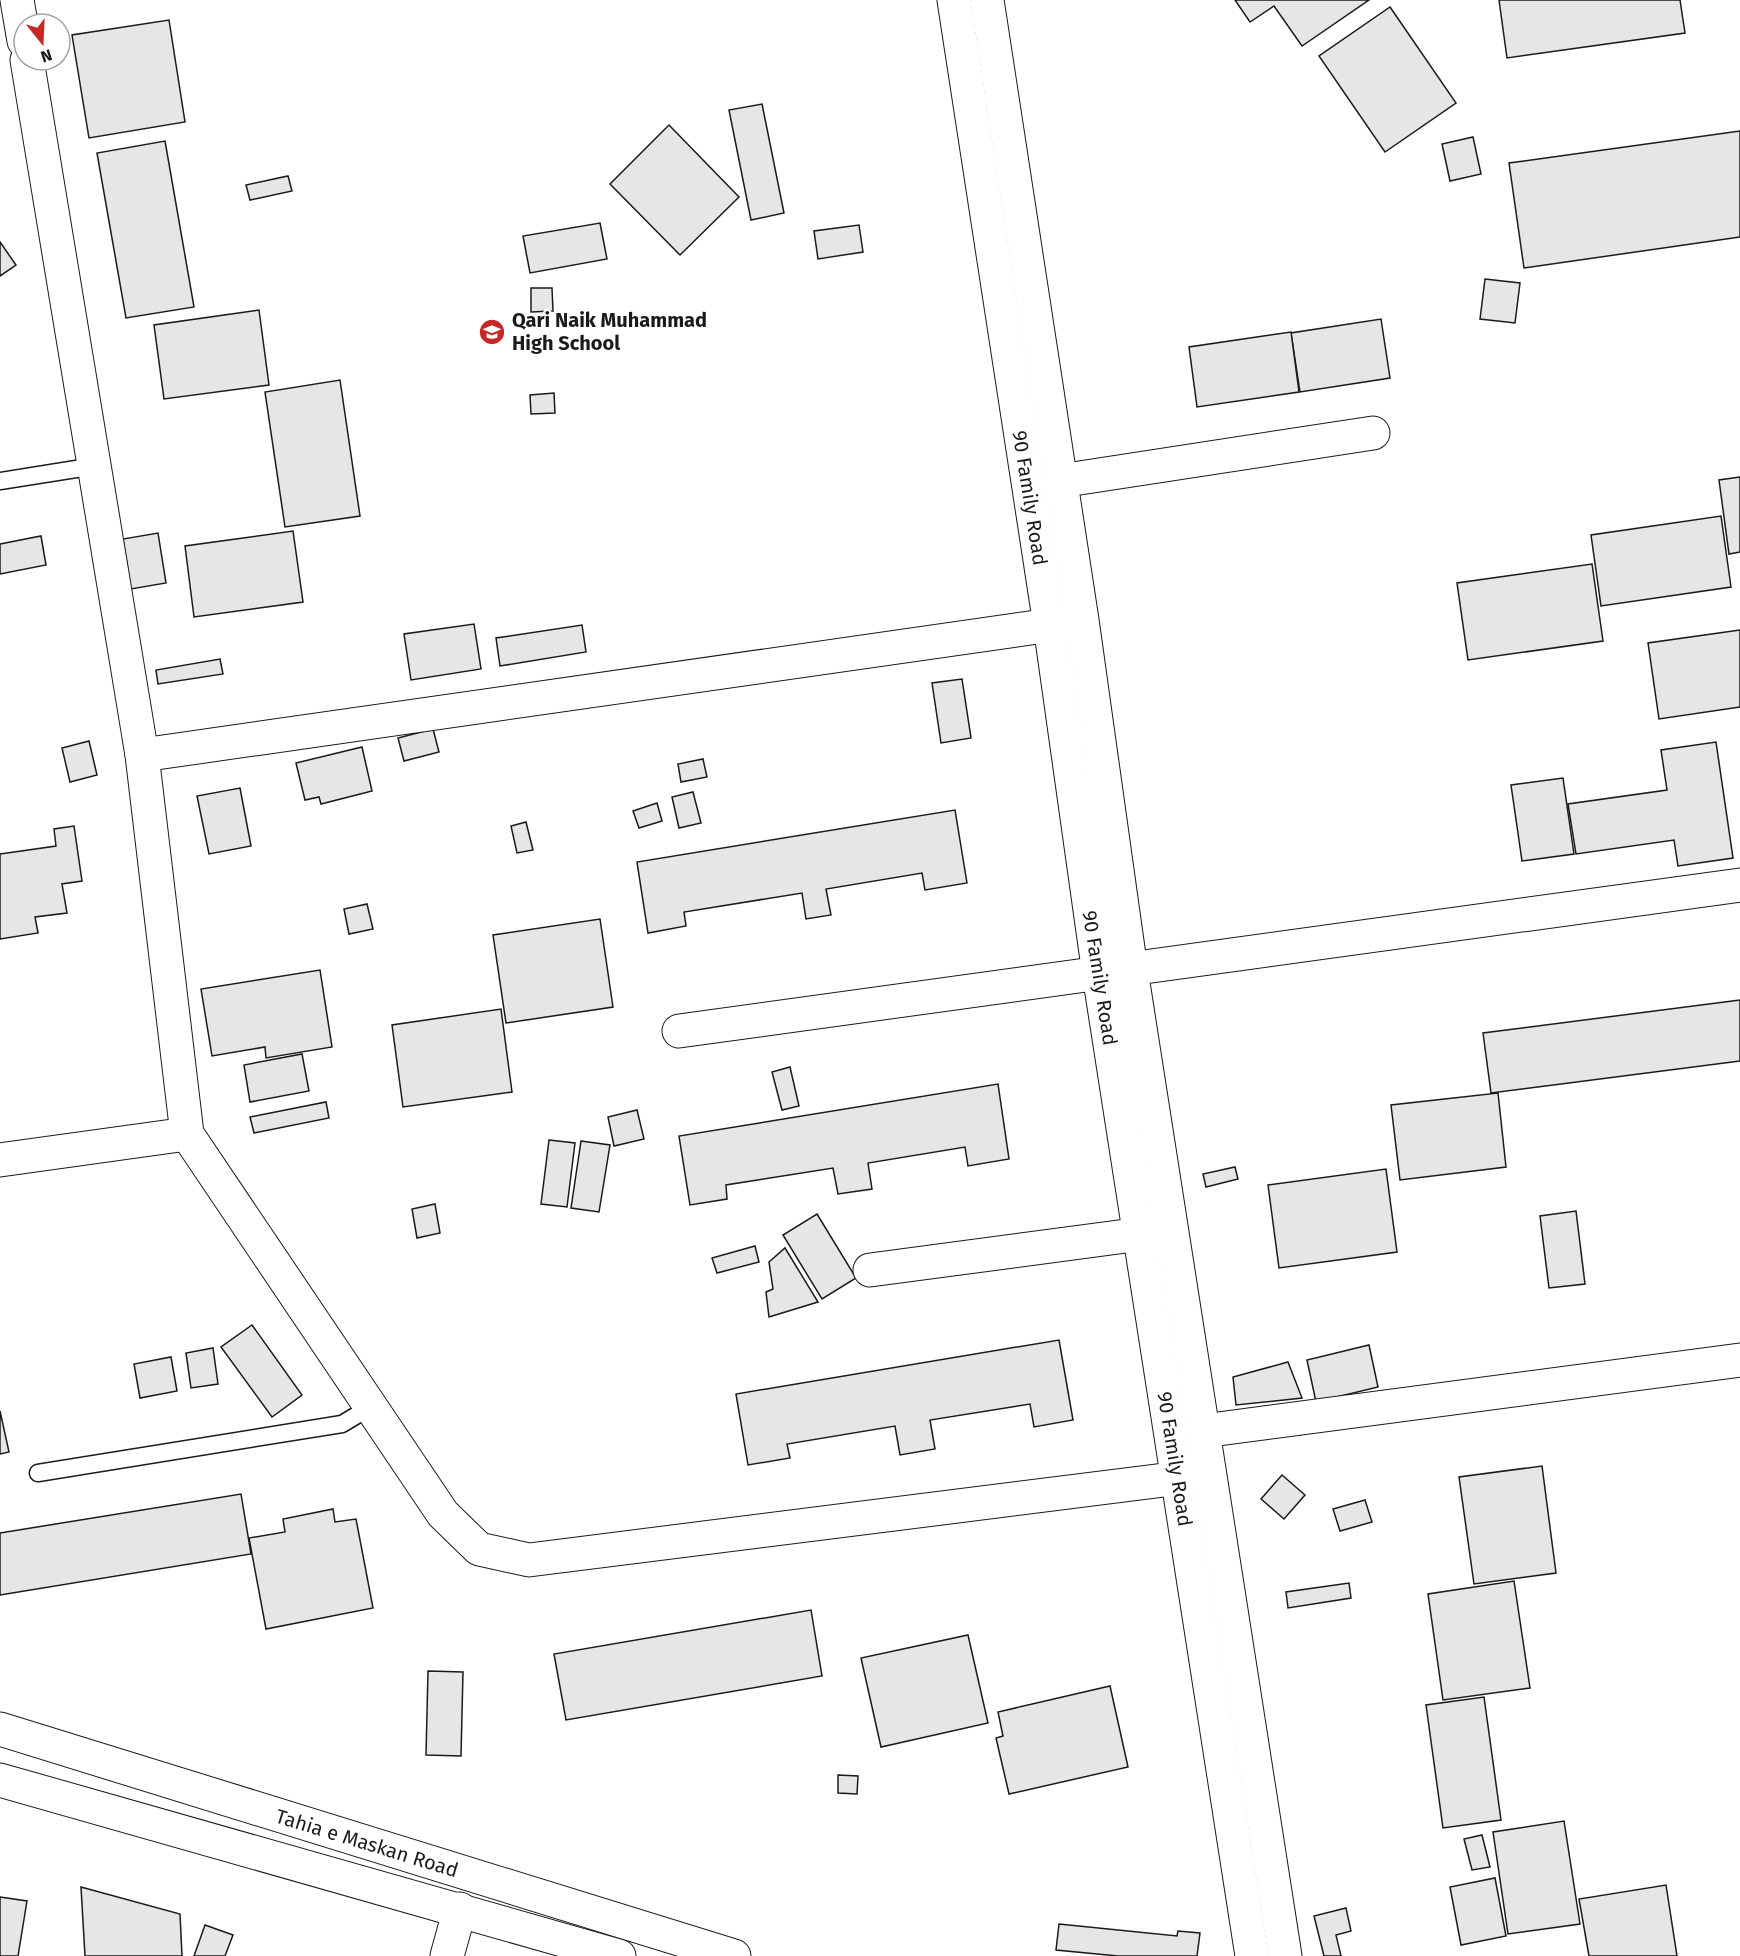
<svg xmlns="http://www.w3.org/2000/svg" width="1740" height="1956" font-family="'Fira Sans',sans-serif">
	<style>
		.building { fill: #e6e6e6; stroke: #1a1a1a; stroke-width: 1.5 }
		.lines { fill: none; stroke-linecap: round; stroke-linejoin: round }
		.lane-casing { stroke: #1a1a1a; stroke-width: 19 }
		.street-casing { stroke: #1a1a1a; stroke-width: 35 }
		.secondary-casing { stroke: #1a1a1a; stroke-width: 35 }
		.lane { stroke: #fff; stroke-width: 16 }
		.street { stroke: #fff; stroke-width: 33 }
		.secondary { stroke: #fff; stroke-width: 33 }
		.labels { text-anchor: middle; dominant-baseline: central; stroke-width: 4.5; stroke-linejoin: round; paint-order: stroke }
		.poi-label { font-size: 20px; font-weight: bold; fill: #1a1a1a; stroke: #fff; text-anchor: start }
		.street-label { font-size: 20px; fill: #1a1a1a; stroke: #fff }
	</style>
	<rect width="100%" height="100%" fill="#fff"/>
	<g class="building">
		<path d="M1235 0H1369L1302 46 1274 6 1250 22Z"/>
		<path d="M1499 0H1680L1685 33 1507 58Z"/>
		<path d="M1390 7 1456 103 1385 152 1319 56Z"/>
		<path d="M169 20 185 122 89 138 72 35Z"/>
		<path d="M762 104 784 213 751 220 729 110Z"/>
		<path d="M669 125 739 197 680 255 610 184Z"/>
		<path d="M1740 131V237L1524 268 1509 163Z"/>
		<path d="M1473 137 1481 174 1450 181 1442 144Z"/>
		<path d="M165 141 194 307 126 318 97 153Z"/>
		<path d="M288 176 292 191 250 200 246 185Z"/>
		<path d="M600 223 607 259 530 273 523 236Z"/>
		<path d="M859 225 863 252 818 259 814 231Z"/>
		<path d="M0 242 16 265 0 276Z"/>
		<path d="M1485 279 1520 283 1515 323 1480 319Z"/>
		<path d="M531 288H552L553 311 531 312Z"/>
		<path d="M259 310 269 385 164 399 154 325Z"/>
		<path d="M1381 319 1390 378 1300 392 1291 333Z"/>
		<path d="M1291 332 1299 392 1197 407 1189 347Z"/>
		<path d="M340 380 360 516 285 527 265 392Z"/>
		<path d="M554 393 555 413 531 414 530 395Z"/>
		<path d="M1740 477V552L1729 554 1719 480Z"/>
		<path d="M1721 516 1731 587 1601 606 1591 535Z"/>
		<path d="M293 531 303 602 194 617 185 546Z"/>
		<path d="M158 533 166 583 131 589 123 539Z"/>
		<path d="M41 536 46 565 0 574V544Z"/>
		<path d="M1592 564 1603 641 1468 660 1457 583Z"/>
		<path d="M474 624 481 669 411 680 404 634Z"/>
		<path d="M582 625 586 652 500 666 496 638Z"/>
		<path d="M1740 630V707L1659 719 1648 643Z"/>
		<path d="M220 659 223 674 158 684 156 670Z"/>
		<path d="M962 679 971 738 941 743 932 683Z"/>
		<path d="M433 729 439 752 404 761 398 738Z"/>
		<path d="M89 741 97 775 70 782 62 748Z"/>
		<path d="M1716 742 1733 858 1678 866 1674 840 1576 854 1568 804 1667 790 1661 750Z"/>
		<path d="M362 747 372 791 321 804 319 797 305 800 296 763Z"/>
		<path d="M703 759 707 777 681 782 678 764Z"/>
		<path d="M1563 778 1574 854 1522 861 1511 785Z"/>
		<path d="M240 788 251 846 209 854 197 796Z"/>
		<path d="M693 792 701 823 679 828 672 797Z"/>
		<path d="M657 803 662 821 639 828 633 811Z"/>
		<path d="M955 810 967 883 925 890 922 873 826 889 831 915 806 919 802 893 684 912 686 926 648 933 637 862Z"/>
		<path d="M526 822 533 850 517 853 511 826Z"/>
		<path d="M74 826 82 881 62 884 67 913 35 917 38 933 0 939V854L56 846 54 829Z"/>
		<path d="M367 904 373 929 349 934 344 909Z"/>
		<path d="M600 919 613 1007 506 1023 493 935Z"/>
		<path d="M320 970 332 1047 266 1058 265 1047 212 1056 201 989Z"/>
		<path d="M1740 1000V1061L1491 1093 1483 1033Z"/>
		<path d="M501 1009 512 1092 403 1107 392 1025Z"/>
		<path d="M302 1054 309 1091 250 1102 244 1065Z"/>
		<path d="M790 1067 799 1106 782 1110 772 1072Z"/>
		<path d="M998 1084 1009 1159 968 1166 965 1147 868 1163 872 1189 838 1194 833 1168 726 1185 727 1199 690 1205 679 1136Z"/>
		<path d="M1498 1093 1506 1167 1400 1180 1391 1105Z"/>
		<path d="M326 1102 329 1118 254 1133 250 1117Z"/>
		<path d="M637 1110 644 1139 614 1146 608 1117Z"/>
		<path d="M549 1140 575 1143 567 1207 541 1204Z"/>
		<path d="M581 1141 610 1145 599 1212 571 1208Z"/>
		<path d="M1235 1167 1238 1179 1206 1187 1203 1174Z"/>
		<path d="M1386 1169 1397 1252 1279 1268 1268 1185Z"/>
		<path d="M435 1204 440 1233 417 1238 412 1209Z"/>
		<path d="M1576 1211 1585 1284 1549 1288 1540 1216Z"/>
		<path d="M817 1214 856 1278 822 1299 783 1235Z"/>
		<path d="M755 1246 759 1262 717 1273 712 1258Z"/>
		<path d="M785 1248 818 1302 769 1317 766 1292 773 1289 769 1262Z"/>
		<path d="M252 1325 302 1395 272 1417 221 1347Z"/>
		<path d="M1059 1340 1073 1420 1034 1427 1030 1404 930 1420 935 1449 900 1455 895 1426 787 1444 790 1458 748 1465 736 1394Z"/>
		<path d="M1369 1345 1378 1387 1316 1402 1307 1360Z"/>
		<path d="M213 1348 218 1384 191 1388 186 1353Z"/>
		<path d="M171 1357 177 1391 140 1398 134 1364Z"/>
		<path d="M1288 1362 1302 1398 1236 1405 1233 1377Z"/>
		<path d="M0 1411 9 1452 0 1454Z"/>
		<path d="M1542 1466 1556 1573 1474 1584 1459 1477Z"/>
		<path d="M1282 1475 1305 1495 1284 1519 1261 1499Z"/>
		<path d="M241 1494 251 1554 0 1595V1533Z"/>
		<path d="M1365 1500 1372 1522 1340 1531 1333 1509Z"/>
		<path d="M333 1509 335 1522 356 1519 373 1608 266 1629 249 1538 285 1532 283 1519Z"/>
		<path d="M1514 1581 1530 1688 1443 1700 1428 1594Z"/>
		<path d="M1349 1583 1351 1598 1288 1608 1286 1592Z"/>
		<path d="M811 1610 822 1676 566 1720 554 1654Z"/>
		<path d="M968 1635 988 1723 881 1747 861 1658Z"/>
		<path d="M428 1671 463 1672 461 1756 426 1755Z"/>
		<path d="M1110 1686 1128 1767 1009 1794 996 1738 1003 1736 998 1712Z"/>
		<path d="M1484 1697 1501 1820 1443 1828 1426 1705Z"/>
		<path d="M838 1775 858 1776 857 1794 838 1793Z"/>
		<path d="M1564 1821 1580 1924 1508 1934 1493 1832Z"/>
		<path d="M1482 1835 1490 1867 1472 1870 1464 1839Z"/>
		<path d="M1495 1878 1506 1936 1461 1945 1450 1887Z"/>
		<path d="M1666 1885 1677 1956H1589L1579 1899Z"/>
		<path d="M81 1887 180 1914 182 1956H85Z"/>
		<path d="M0 1897 27 1901 18 1956H0Z"/>
		<path d="M1346 1908 1351 1931 1336 1935 1341 1956H1324L1314 1916Z"/>
		<path d="M1059 1924 1177 1936 1178 1931 1200 1933 1197 1956H1118L1056 1950Z"/>
		<path d="M205 1925 233 1935 225 1956H194Z"/>
	</g>
	<g class="lines">
		<g class="lane-casing">
			<g id="lane">
				<path d="M0 481 95 466"/>
				<path d="M38 1473 342 1424 372 1406"/>
			</g>
		</g>
		<g class="street-casing">
			<g id="street">
				<path d="M17 0 24 41"/>
				<path d="M27 60 142 755 187 1134 443 1514 479 1549 529 1560 1204 1475"/>
				<path d="M1060 481 1373 433"/>
				<path d="M142 755 1079 621"/>
				<path d="M679 1031 1740 885"/>
				<path d="M0 1160 187 1134"/>
				<path d="M870 1270 1141 1234"/>
				<path d="M1203 1431 1740 1360"/>
				<path d="M447 1956 460 1909"/>
			</g>
		</g>
		<g class="secondary-casing">
			<g id="secondary">
				<path d="M954 0 1050 625 1099 974 1252 1956"/>
				<path d="M987 0 1082 620 1131 970 1285 1956"/>
				<path d="M0 1729 734 1956"/>
				<path d="M0 1780 619 1956"/>
			</g>
		</g>
		<use href="#lane" class="lane"/>
		<use href="#street" class="street"/>
		<use href="#secondary" class="secondary"/>
	</g>
	<defs>
		<g id="school-disc" transform="scale(1.35)"><circle r="9.5" fill="#c62828" stroke="#fff"/><path d="M0-5L7-2L0 1L-7-2ZM-4 1L0 2.5L4 1V4Q0 6-4 4Z" fill="#fff"/></g>
	</defs>
	<g fill-rule="evenodd">
		<use href="#school-disc" x="492" y="332"/>
	</g>
	<g class="labels">
		<g class="poi-label">
			<text x="512" y="320">Qari Naik Muhammad<tspan x="512" dy="23">High School</tspan></text>
		</g>
		<g class="street-label">
			<text transform="translate(1030 498) rotate(81)">90 Family Road</text>
			<text transform="translate(1100 978) rotate(81)">90 Family Road</text>
			<text transform="translate(1175 1459) rotate(81)">90 Family Road</text>
			<text transform="translate(367 1843) rotate(17)">Tahia e Maskan Road</text>
		</g>
	</g>
	<g transform="translate(42 42) rotate(162)"><circle r="28" fill="#ffffff" stroke="#a3a3a3" stroke-width="1.5"/>
	<path d="M0-4.5L10 22L0 15L-10 22Z" fill="#c62828"/>
	<text y="-9" font-size="16" font-weight="bold" text-anchor="middle" fill="#1a1a1a">N</text>
	</g>
</svg>
